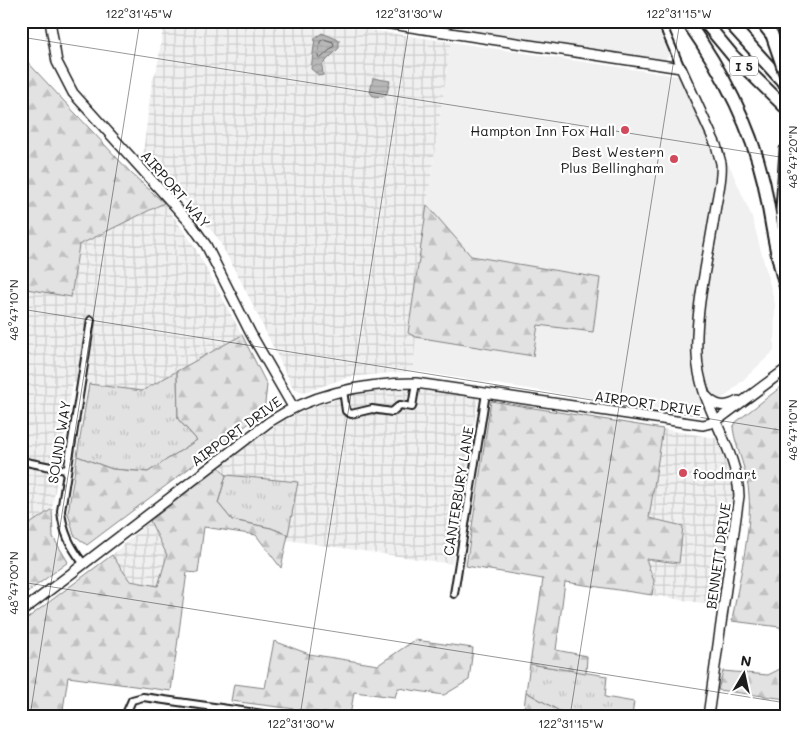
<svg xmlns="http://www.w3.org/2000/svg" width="807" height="737" font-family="Mali,sans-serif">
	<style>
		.built { fill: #f0f0f0 }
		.industrial { fill: url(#industrial-grid) }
		.grass { fill: url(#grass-tufts); stroke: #7f7f7f }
		.forest { fill: url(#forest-firs); stroke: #7f7f7f }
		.water { fill: url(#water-rules); stroke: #7a7a7a }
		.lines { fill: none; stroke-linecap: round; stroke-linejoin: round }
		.shore { stroke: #5a5a5a; stroke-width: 1 }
		.street-casing { stroke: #1c1c1c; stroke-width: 10 }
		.secondary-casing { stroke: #1c1c1c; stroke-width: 12 }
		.highway-casing { stroke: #1c1c1c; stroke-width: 15 }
		.street { stroke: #fff; stroke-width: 6 }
		.secondary { stroke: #fff; stroke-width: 9 }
		.highway { stroke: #fff; stroke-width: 11 }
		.highway-bridge-casing { stroke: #1c1c1c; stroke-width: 15; stroke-linecap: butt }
		.highway-bridge { stroke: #fff; stroke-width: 11 }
		.ticks { fill: none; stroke: #1c1c1c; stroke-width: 1; stroke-opacity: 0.45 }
		.poi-dot { fill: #d1495b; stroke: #fff; stroke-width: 2 }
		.labels { text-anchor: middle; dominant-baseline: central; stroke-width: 4.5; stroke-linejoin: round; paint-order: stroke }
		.shield { fill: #fff; stroke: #606060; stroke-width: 1 }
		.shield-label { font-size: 12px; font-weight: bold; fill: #1c1c1c }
		.poi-label { font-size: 14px; fill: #1c1c1c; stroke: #fff; text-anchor: end }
		.street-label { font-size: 14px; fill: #1c1c1c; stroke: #fff }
		.neatline { fill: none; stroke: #1c1c1c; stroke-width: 2 }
		.ticks-label { font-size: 12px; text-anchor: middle; fill: #1c1c1c }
	</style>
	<defs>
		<pattern id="industrial-grid" width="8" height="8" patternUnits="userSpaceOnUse" patternTransform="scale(1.25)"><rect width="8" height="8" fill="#f0f0f0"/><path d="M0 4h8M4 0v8" fill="none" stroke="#cdcdcd"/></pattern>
		<pattern id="grass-tufts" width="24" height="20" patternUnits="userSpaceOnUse" patternTransform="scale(1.25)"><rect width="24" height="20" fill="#e2e2e2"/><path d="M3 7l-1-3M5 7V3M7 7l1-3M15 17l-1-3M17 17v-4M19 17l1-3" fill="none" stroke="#c1c1c1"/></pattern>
		<pattern id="forest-firs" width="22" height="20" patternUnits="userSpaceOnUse" patternTransform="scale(1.25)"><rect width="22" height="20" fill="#e2e2e2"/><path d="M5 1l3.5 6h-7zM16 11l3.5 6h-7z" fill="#c1c1c1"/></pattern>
		<pattern id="water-rules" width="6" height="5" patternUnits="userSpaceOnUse" patternTransform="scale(1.25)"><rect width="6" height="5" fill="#b8b8b8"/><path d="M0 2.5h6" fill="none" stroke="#9e9e9e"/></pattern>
	</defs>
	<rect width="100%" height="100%" fill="#fff"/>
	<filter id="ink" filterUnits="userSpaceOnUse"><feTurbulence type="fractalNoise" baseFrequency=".02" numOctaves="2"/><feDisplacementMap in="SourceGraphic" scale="10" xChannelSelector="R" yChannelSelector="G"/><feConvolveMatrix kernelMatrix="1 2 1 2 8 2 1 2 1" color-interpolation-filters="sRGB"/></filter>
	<g filter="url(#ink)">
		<g class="built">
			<path d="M455 21H655L669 55 664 60 454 29Z"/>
			<path d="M451 42 678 76 731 169 752 217 775 304 774 351 726 396 689 414 413 371 416 337 533 356 538 325 600 278 471 256 427 205Z"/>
		</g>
		<g class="industrial">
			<path d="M164 21H309L451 42 408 333 416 337 413 371 348 377 303 393 293 388 242 283 217 237 143 153 152 81 157 69Z"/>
			<path d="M164 203 193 244 242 335 142 391 73 382 52 509 21 530V288L71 297 79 245Z"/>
			<path d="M395 390 440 392 478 398 452 564 287 540 298 482 226 475 219 467 283 421 311 408 353 394Z"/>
			<path d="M663 429 715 438 720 445 734 492 735 509 720 606 652 595 654 581 645 559 678 563 649 519Z"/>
			<path d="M150 521 167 555 158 587 130 581 112 555Z"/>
		</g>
		<g class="grass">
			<path d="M177 371 178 419 197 440 148 472 112 469 77 456 89 384 142 391Z"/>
			<path d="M226 475 298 482 288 535 271 528 232 520 218 503Z"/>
			<path d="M530 664 607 676 605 697 634 702 632 716H568L526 692Z"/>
		</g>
		<g class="forest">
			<path d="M21 55 132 174 164 203 79 245 71 297 21 288Z"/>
			<path d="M427 205 471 256 600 278 593 332 538 325 533 356 416 337 408 333Z"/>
			<path d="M242 335 267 385 264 412 87 545 74 535 68 513 77 456 112 469 148 472 197 440 178 419 177 371Z"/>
			<path d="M786 383V643L780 627 732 621C738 584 752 530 749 495 748 471 736 450 733 428L736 422Z"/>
			<path d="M491 401 663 429 649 518 683 526 679 563 646 559 654 581 652 595 565 582 556 650 587 656 586 673 530 664 543 579 466 566Z"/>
			<path d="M219 467 226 475 218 503 232 520 271 528 288 535 281 568 256 535 204 527 198 573 187 572 171 691 68 677 62 716H21V623L112 555 130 581 158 586 167 555 150 521Z"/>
			<path d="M52 509 53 537 68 562 21 597V530Z"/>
			<path d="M415 640 473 648 469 680 444 695 398 688 395 697 354 692 350 716 231 701 234 684 265 688 274 641 309 654 378 665Z"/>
			<path d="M786 666V699L718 690 723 671 768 675Z"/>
			<path d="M526 692 568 716H523Z"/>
		</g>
		<g class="water">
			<path d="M322 33 339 40V48L322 65 323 75 320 76 311 69 315 38Z"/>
			<path d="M373 78 390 81 387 93 383 97 373 96 370 92Z"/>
		</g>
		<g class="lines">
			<path class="shore" d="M324 39 333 42 334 46 320 59 318 56 320 42Z"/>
			<g class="street-casing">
				<g id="street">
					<path d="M661 21 681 68"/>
					<path d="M343 390 346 411 351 414 372 409 392 412 400 405 412 407 416 383"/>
					<path d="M21 461 66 470"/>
					<path d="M83 563C70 546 63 532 61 511L91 320"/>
					<path d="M454 594 486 393"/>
					<path d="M125 716 132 700 143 697 277 716"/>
				</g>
			</g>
			<g class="secondary-casing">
				<g id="secondary">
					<path d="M50 21 57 62 73 93 192 225 206 245 251 334 293 407"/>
					<path d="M371 21 681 68 716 145 721 163C723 178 717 196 715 212 708 259 695 308 697 355 699 408 737 445 739 496L708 716"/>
					<path d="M706 396C716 407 725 408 738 401"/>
					<path d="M21 612 269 422C313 393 364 383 416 383L703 425 715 422 786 369"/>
				</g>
			</g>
			<g class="highway-casing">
				<g id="highway">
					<path d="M687 21C722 71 750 123 764 183 771 218 775 254 786 288"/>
					<path d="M704 21 733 56 786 108"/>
					<path d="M728 21 786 85"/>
					<path d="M761 21 772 35"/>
					<path d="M785 261 782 210 786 150"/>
				</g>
			</g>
			<use href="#street" class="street"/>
			<use href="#secondary" class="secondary"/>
			<use href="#highway" class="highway"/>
			<g class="highway-bridge-casing">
				<path id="highway-bridge" d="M772 35 786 76"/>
			</g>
			<use href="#highway-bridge" class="highway-bridge"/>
		</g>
	</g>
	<path class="ticks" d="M21 37 786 158M21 309 786 431M21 582 786 703M30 716 140 21M300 716 410 21M570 716 680 21"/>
	<g class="poi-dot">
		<circle cx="625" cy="130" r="5"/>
		<circle cx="674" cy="159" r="5"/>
		<circle cx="683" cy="473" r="5"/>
	</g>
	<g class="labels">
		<rect class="shield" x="730" y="56.5" width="28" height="19" rx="4"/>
		<g class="shield-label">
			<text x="744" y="66">I 5</text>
		</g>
		<g class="poi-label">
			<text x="615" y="130">Hampton Inn Fox Hall</text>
			<text x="664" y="151">Best Western<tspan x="664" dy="16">Plus Bellingham</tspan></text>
			<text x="693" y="473" text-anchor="start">foodmart</text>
		</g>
		<g class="street-label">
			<text transform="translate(176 189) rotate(49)">AIRPORT WAY</text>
			<text transform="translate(648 403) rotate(8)">AIRPORT DRIVE</text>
			<text transform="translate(236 431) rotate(-36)">AIRPORT DRIVE</text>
			<text transform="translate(59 442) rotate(-81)">SOUND WAY</text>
			<text transform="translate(458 491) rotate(-81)">CANTERBURY LANE</text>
			<text transform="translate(718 556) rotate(-82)">BENNETT DRIVE</text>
		</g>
	</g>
	<rect width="807" height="737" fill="none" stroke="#fff" stroke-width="55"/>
	<g transform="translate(744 674) rotate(9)" stroke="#ffffff" stroke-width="4" paint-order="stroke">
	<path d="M0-4L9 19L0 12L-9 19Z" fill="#1c1c1c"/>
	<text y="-8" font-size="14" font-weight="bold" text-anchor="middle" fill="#1c1c1c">N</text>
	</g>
	<rect x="28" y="28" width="752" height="682" class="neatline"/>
	<g class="ticks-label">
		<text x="139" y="18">122°31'45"W</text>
		<text x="409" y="18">122°31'30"W</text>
		<text x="679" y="18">122°31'15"W</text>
		<text transform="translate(793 157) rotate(-90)" y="4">48°47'20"N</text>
		<text transform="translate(14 310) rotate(-90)" y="4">48°47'10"N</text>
		<text transform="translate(793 430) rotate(-90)" y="4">48°47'10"N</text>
		<text transform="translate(14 583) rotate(-90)" y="4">48°47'00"N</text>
		<text x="301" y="728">122°31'30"W</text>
		<text x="571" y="728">122°31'15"W</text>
	</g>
</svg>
